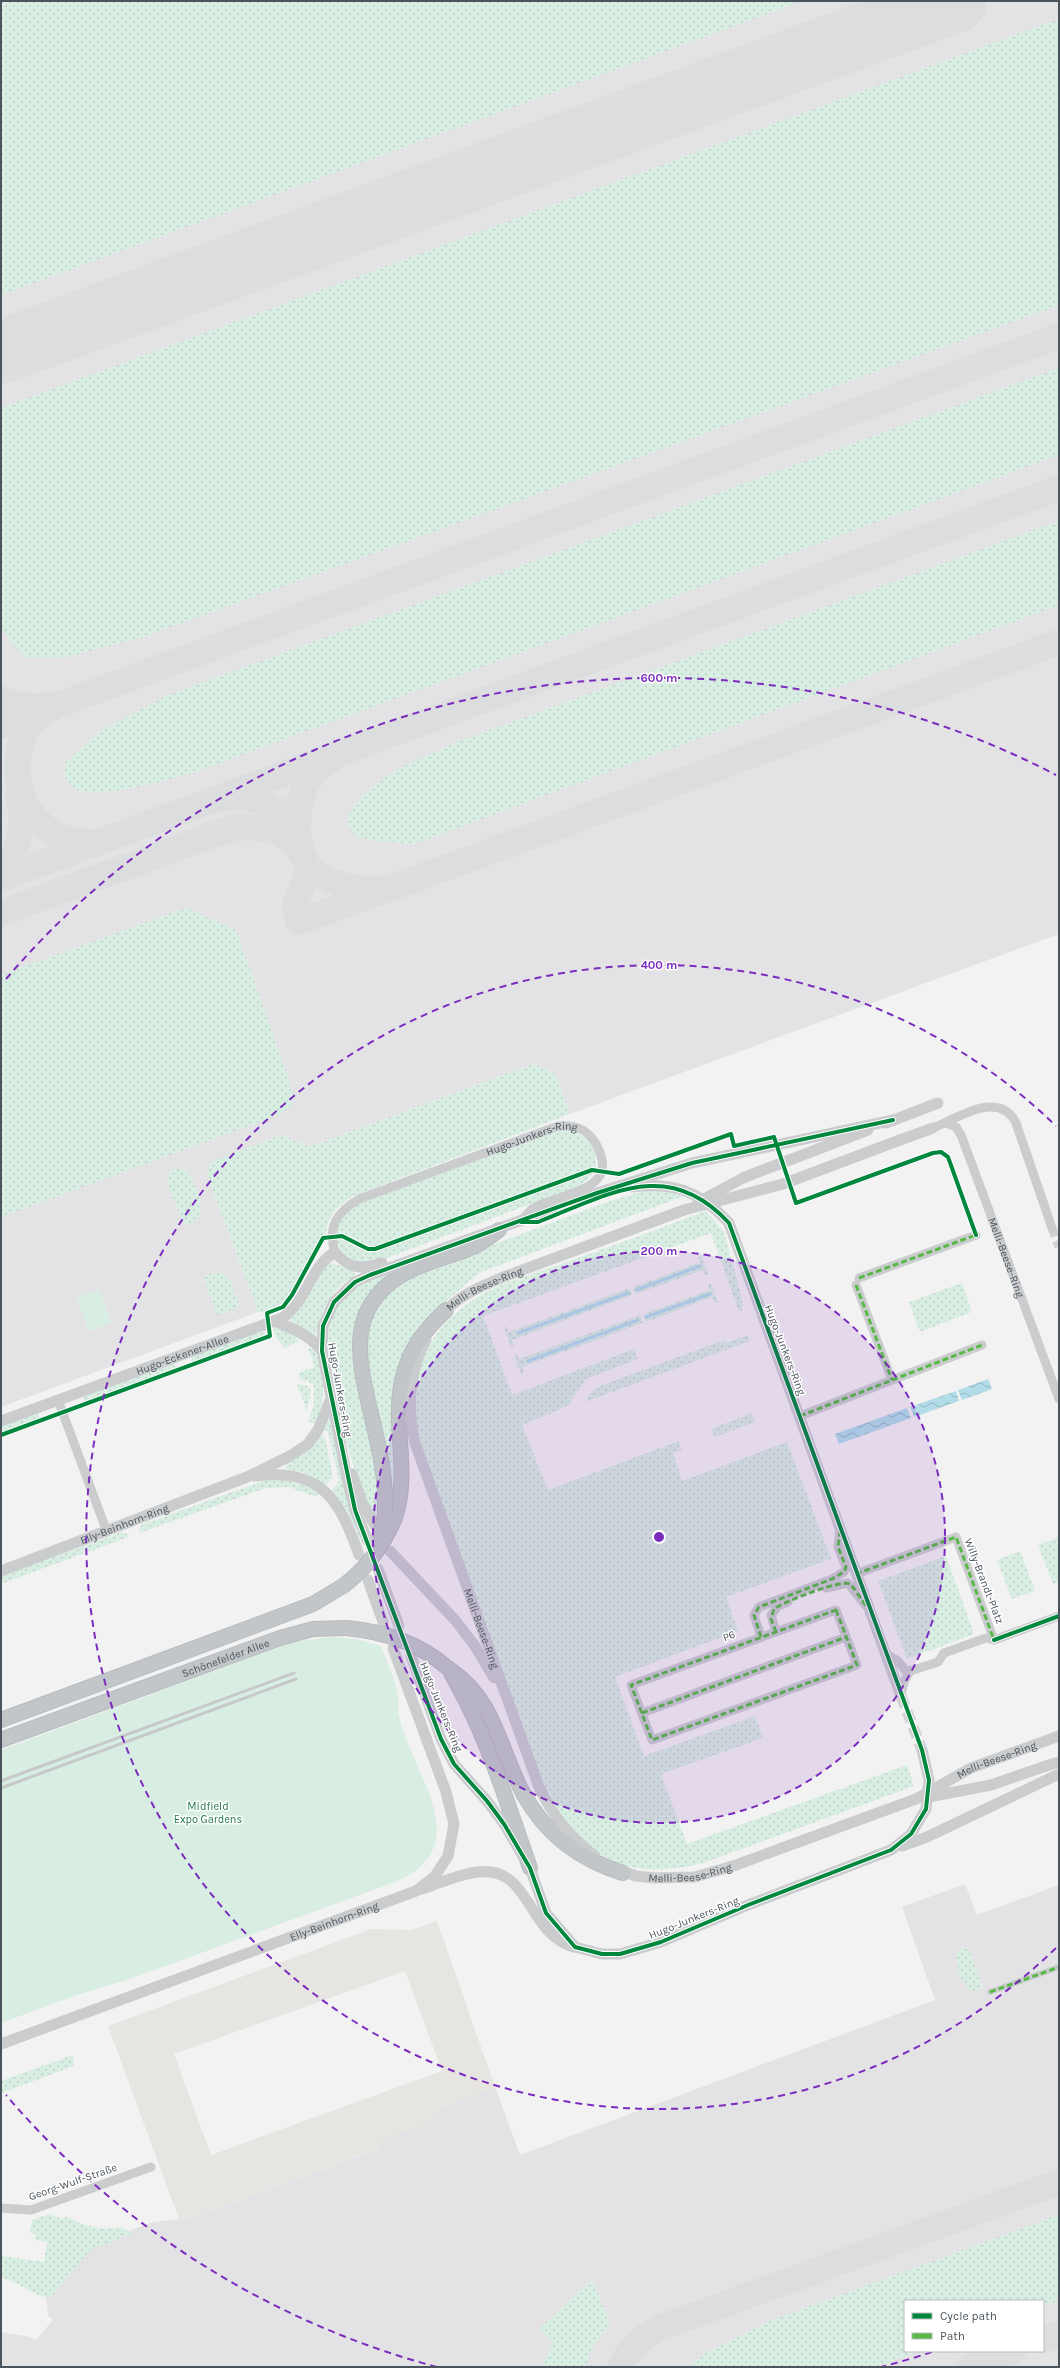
<svg xmlns="http://www.w3.org/2000/svg" width="1060" height="2368" font-family="Karla,sans-serif">
	<style>
		.commercial { fill: #e6e5e1; fill-rule: evenodd }
		.airport { fill: #e3e3e5; fill-rule: evenodd }
		.grass { fill: url(#grass-dots) }
		.park { fill: #d9eee2 }
		.water { fill: url(#water-waves) }
		.lines { fill: none; stroke-linecap: round; stroke-linejoin: round }
		.stream { stroke: #b2dce8; stroke-width: 3 }
		.taxiway { stroke: #dcddde; stroke-width: 26 }
		.runway { stroke: #dcddde; stroke-width: 64 }
		.minor-tunnel { stroke: #d1d2d4; stroke-width: 9; stroke-dasharray: 9 4.5; stroke-linecap: butt }
		.tertiary-tunnel { stroke: #d1d2d4; stroke-width: 11; stroke-dasharray: 11 5.5; stroke-linecap: butt }
		.trunk-casing { stroke: #b8bcc0; stroke-width: 16 }
		.pedestrian { stroke: #caccce; stroke-width: 6 }
		.minor { stroke: #caccce; stroke-width: 9 }
		.tertiary { stroke: #caccce; stroke-width: 11 }
		.trunk { stroke: #c2c6c9; stroke-width: 14 }
		.rail { stroke: #c6c8c9; stroke-width: 3 }
		.trunk-bridge-casing { stroke: #b8bcc0; stroke-width: 16; stroke-linecap: butt }
		.tertiary-bridge { stroke: #caccce; stroke-width: 11 }
		.trunk-bridge { stroke: #c2c6c9; stroke-width: 14 }
		.quiet { stroke: #58b947; stroke-width: 3; stroke-dasharray: 6 3; stroke-linecap: butt }
		.cycleway-casing { stroke: #fff; stroke-width: 6 }
		.cycleway { stroke: #00873e; stroke-width: 4 }
		.ring { fill: none; stroke: #7b2cbf; stroke-width: 2; stroke-dasharray: 7 5 }
		.labels { text-anchor: middle; dominant-baseline: central; stroke-width: 3; stroke-linejoin: round; paint-order: stroke }
		.street-label { font-size: 11px; fill: #4b545d; stroke: #fff }
		.park-label { font-size: 11px; fill: #22784f; stroke: #fff }
		.centre { fill: #7b2cbf; stroke: #fff; stroke-width: 2 }
		.ring-label { font-size: 12px; text-anchor: middle; font-weight: bold; fill: #7b2cbf; stroke: #fff; stroke-width: 3; stroke-linejoin: round; paint-order: stroke }
	</style>
	<defs>
		<pattern id="grass-dots" width="8" height="8" patternUnits="userSpaceOnUse"><rect width="8" height="8" fill="#d9eee2"/><path d="M2 2h.1M6 6h.1" fill="none" stroke="#bccec4" stroke-width="1.8" stroke-linecap="round"/></pattern>
		<pattern id="water-waves" width="16" height="10" patternUnits="userSpaceOnUse"><rect width="16" height="10" fill="#b2dce8"/><path d="M0 5q4-4 8 0t8 0" fill="none" stroke="#93b5bf"/></pattern>
	</defs>
	<rect width="100%" height="100%" fill="#f2f2f2"/>
	<path class="commercial" d="M437 1921 495 2087 442 2107 427 2124 379 2142 381 2147 195 2217 179 2219 108 2026 371 1929 411 1930ZM405 1971 442 2071 211 2155 174 2054Z"/>
	<g class="airport">
		<path d="M1 1H1059V934L570 1114 555 1074 534 1064 309 1147 282 1135 208 1177 258 1312 1 1407Z"/>
		<path d="M965 1884 977 1915 1059 1885V2367H1V2332L31 2337 35 2341 53 2320 48 2316 45 2285 72 2252 153 2222 195 2217 380 2148 378 2142 427 2124 442 2107 495 2087 520 2155 935 2000 902 1907ZM905 2301H1043V2351H905Z"/>
	</g>
	<g class="grass">
		<path d="M1 1H802L1 295Z"/>
		<path d="M1059 19V305L143 637 63 658H27L12 644 1 627V408Z"/>
		<path d="M1059 368V455L195 772C172 779 88 804 70 785 64 778 65 770 66 762L101 731 166 696Z"/>
		<path d="M1059 521V605L414 844C396 842 371 843 356 835 330 820 373 786 386 777 404 764 435 753 455 743Z"/>
		<path d="M186 908 236 930 294 1094 292 1105 281 1114 1 1217V975Z"/>
		<path d="M534 1064 555 1074 570 1114 353 1196C337 1206 327 1216 326 1236L321 1237 319 1244C305 1269 291 1311 258 1312L208 1177V1168L213 1161 282 1135 309 1147Z"/>
		<path d="M563 1129C585 1133 597 1145 596 1167L373 1248C360 1247 349 1234 336 1235 338 1218 349 1210 363 1202Z"/>
		<path d="M175 1169H181L189 1173C199 1191 211 1218 184 1226L168 1184C167 1176 168 1173 175 1169Z"/>
		<path d="M590 1173H594L582 1184 571 1189 376 1262C357 1264 342 1259 336 1239L340 1238 365 1251H378Z"/>
		<path d="M648 1190 663 1191 684 1196 481 1272C454 1293 431 1313 411 1341L392 1508C396 1440 330 1342 393 1287 401 1280 413 1276 422 1271L613 1200Z"/>
		<path d="M706 1211 724 1232 742 1298V1310L739 1311 711 1233 483 1316 512 1395 634 1349 638 1359 586 1379 569 1404 559 1410 522 1425 548 1490 679 1441 682 1450 673 1453 682 1481 787 1442 831 1559 726 1597 738 1631 615 1677 644 1756 755 1716 763 1738 661 1774 687 1844 907 1765 914 1786 706 1862C637 1881 591 1864 551 1804L419 1441C404 1377 428 1323 487 1292 512 1279 543 1271 570 1261 615 1245 661 1228 706 1211Z"/>
		<path d="M701 1255 708 1274 705 1275 703 1270 636 1294 633 1287 700 1262 698 1257Z"/>
		<path d="M331 1263 353 1270 355 1276C332 1287 319 1313 316 1337L291 1323 290 1320 298 1312 323 1268Z"/>
		<path d="M394 1271 360 1315 377 1472 375 1473 378 1495 376 1515 373 1517C355 1474 311 1349 336 1308 349 1287 372 1280 394 1271Z"/>
		<path d="M222 1273 230 1280 239 1304 237 1307 217 1315 203 1277 208 1274Z"/>
		<path d="M711 1283 718 1302 715 1303 712 1297 646 1322 643 1314 710 1290 708 1284Z"/>
		<path d="M962 1283 972 1312 920 1332 909 1302Z"/>
		<path d="M630 1288 632 1295 512 1340 514 1346 511 1347 504 1327 506 1326 509 1332Z"/>
		<path d="M640 1315 643 1323 522 1367 524 1373 521 1374 514 1355 517 1354 519 1359Z"/>
		<path d="M273 1327 296 1335 298 1344 295 1342 285 1349 277 1339Z"/>
		<path d="M266 1329 264 1336 191 1363 193 1355Z"/>
		<path d="M748 1335 750 1341 585 1402 591 1393 600 1386 724 1340 726 1343Z"/>
		<path d="M308 1348 314 1350C326 1373 325 1401 316 1425L308 1421 314 1404V1386L308 1381 301 1380 298 1373 315 1367Z"/>
		<path d="M172 1363 178 1368 85 1402 83 1397Z"/>
		<path d="M297 1384 308 1386 311 1391 307 1411Z"/>
		<path d="M37 1413 40 1418 1 1433V1425Z"/>
		<path d="M752 1413 755 1422 715 1437 711 1429Z"/>
		<path d="M329 1417 364 1543 363 1546 346 1509 332 1490 339 1481 328 1432 324 1429Z"/>
		<path d="M320 1434 325 1438 333 1477 326 1485 303 1472 286 1469 287 1463Z"/>
		<path d="M266 1480C287 1480 301 1482 319 1493L316 1497 289 1487 266 1488 139 1533 141 1525Z"/>
		<path d="M122 1532 131 1536 1 1584V1576Z"/>
		<path d="M1059 1537V1582L1053 1584 1038 1545Z"/>
		<path d="M1020 1551 1035 1591 1012 1599 997 1560Z"/>
		<path d="M946 1556 974 1634 907 1659 878 1581Z"/>
		<path d="M968 1947 983 1988 973 1991C961 1986 954 1962 958 1951Z"/>
		<path d="M73 2055 74 2066 1 2093V2081Z"/>
		<path d="M50 2214 61 2219 67 2217C85 2226 99 2231 120 2227L133 2233 90 2250 50 2298C35 2297 18 2281 1 2278V2256L44 2262 47 2242 35 2240V2234L30 2233 32 2220Z"/>
		<path d="M1059 2215V2300L1043 2306V2301H905V2351H919L875 2367H689L707 2352 770 2321Z"/>
		<path d="M592 2280 610 2323 590 2351 586 2367H542L554 2342 539 2329Z"/>
	</g>
	<g class="park">
		<path d="M99 1289 112 1323 89 1331 76 1298Z"/>
		<path d="M331 1637 356 1639 381 1646C387 1662 396 1680 398 1698 399 1704 397 1710 399 1716 411 1772 480 1847 395 1882L130 1979 77 1995 1 2023V1750L292 1642Z"/>
	</g>
	<g class="water">
		<path d="M988 1379 992 1389 962 1400 958 1390Z"/>
		<path d="M956 1391 959 1401 914 1417 910 1407Z"/>
		<path d="M907 1408 911 1418 839 1444 835 1434Z"/>
	</g>
	<g class="lines">
		<g class="stream">
			<path d="M636 1290 700 1266"/>
			<path d="M646 1317 710 1294"/>
			<path d="M518 1333 628 1293"/>
			<path d="M528 1361 638 1320"/>
		</g>
		<g class="taxiway">
			<path d="M1 698C19 708 39 707 59 704 47 710 36 716 27 728 0 780 32 845 93 842"/>
			<path d="M1 726 1059 336"/>
			<path d="M226 798C261 793 289 812 301 845"/>
			<path d="M299 840C296 810 300 775 331 760"/>
			<path d="M1 870C20 849 26 823 18 796"/>
			<path d="M1 878 1059 488"/>
			<path d="M389 888C358 894 337 884 310 870L295 904 298 922 369 896 1059 642"/>
			<path d="M1 913 232 828C252 826 278 827 294 843 300 849 305 861 310 870"/>
			<path d="M1043 2340 1059 2334"/>
			<path d="M620 2367C629 2348 643 2336 662 2327L1059 2182"/>
			<path d="M969 2367 1013 2351"/>
		</g>
		<path class="runway" d="M1 352 955 1"/>
		<path class="minor-tunnel" d="M1052 1228 1059 1247"/>
		<path class="tertiary-tunnel" d="M901 1696 922 1750"/>
		<g class="trunk-casing">
			<g id="trunk">
				<path d="M385 1501C385 1472 378 1443 371 1414 359 1362 345 1310 400 1276 423 1261 453 1257 477 1245 485 1241 492 1235 499 1230"/>
				<path d="M395 1518C406 1485 400 1454 399 1421 397 1373 411 1342 446 1310"/>
				<path d="M449 1669C497 1701 499 1750 524 1795 546 1834 581 1860 623 1873"/>
				<path d="M452 1675C487 1735 507 1803 530 1868"/>
				<path d="M1 1720 313 1604 343 1586"/>
				<path id="s9" d="M1 1740 280 1638 313 1629 347 1628"/>
			</g>
		</g>
		<path class="pedestrian" d="M990 1992 1059 1967"/>
		<g class="minor">
			<path id="s1" d="M946 1123 956 1127 961 1135 1059 1399"/>
			<path d="M933 1128C958 1118 999 1089 1016 1123L1052 1228"/>
			<path id="s2" d="M335 1252C327 1227 337 1212 359 1199L558 1126C570 1125 581 1126 589 1135 596 1142 600 1150 602 1160 609 1193 552 1195 532 1209 528 1212 525 1217 522 1221"/>
			<path d="M859 1278 976 1235"/>
			<path d="M856 1285 892 1380"/>
			<path d="M58 1400 107 1532"/>
			<path d="M800 1416 982 1345"/>
			<path d="M856 1574 956 1537 994 1640"/>
			<path d="M826 1588 848 1583 866 1606"/>
			<path d="M836 1610 857 1665 652 1740 631 1685Z"/>
			<path d="M776 1632 771 1615 778 1606 788 1602"/>
			<path d="M761 1637 754 1615 759 1607 832 1579 844 1572 846 1567 838 1547 840 1529"/>
			<path d="M885 1653 898 1661 905 1670 910 1671"/>
			<path d="M901 1696 904 1682 910 1671 938 1662 944 1653 986 1638 994 1640 1059 1616"/>
			<path d="M642 1713 846 1637"/>
			<path d="M1 2208 31 2210 151 2167"/>
		</g>
		<g class="tertiary">
			<path d="M886 1123 938 1103"/>
			<path d="M900 1140 933 1128"/>
			<path d="M745 1177 868 1130"/>
			<path d="M632 1187C675 1182 700 1191 729 1223L901 1696"/>
			<path id="s3" d="M441 1317C455 1296 484 1285 506 1276L684 1210"/>
			<path d="M274 1321C292 1328 310 1335 322 1351"/>
			<path id="s4" d="M426 1340C408 1373 407 1407 415 1443L539 1787C552 1815 571 1838 595 1856"/>
			<path id="s5" d="M1 1421 282 1318C307 1302 309 1268 335 1252 348 1269 363 1270 382 1263"/>
			<path d="M352 1474 362 1502 375 1526"/>
			<path d="M255 1476C321 1468 339 1498 359 1555"/>
			<path d="M368 1541 355 1510 348 1483 322 1351 323 1326 334 1302 355 1282 370 1275 597 1193 692 1163 893 1120"/>
			<path d="M390 1551 455 1620 475 1646 494 1678"/>
			<path d="M378 1569 399 1626"/>
			<path id="s6" d="M1 1571 247 1477 290 1456 308 1444 318 1430 331 1398"/>
			<path d="M368 1580 383 1622"/>
			<path d="M411 1656 441 1739 454 1764 487 1801 504 1824 530 1868 546 1913 575 1947 602 1954H620L661 1942 748 1905 891 1850 911 1834 926 1809 929 1780 922 1750"/>
			<path d="M1046 1766 1059 1762"/>
			<path d="M902 1846 927 1837 1059 1774"/>
			<path id="s7" d="M617 1869 636 1876 654 1878 695 1877 736 1865 916 1799"/>
			<path d="M422 1889C440 1883 459 1874 478 1872 531 1866 526 1932 573 1947"/>
			<path id="s8" d="M1 2044 416 1891 435 1876 448 1856 454 1824 446 1792 393 1648"/>
		</g>
		<use href="#trunk" class="trunk"/>
		<g class="rail">
			<path d="M1 1781 294 1673"/>
			<path d="M1 1788 296 1679"/>
		</g>
		<g class="trunk-bridge-casing">
			<g id="trunk-bridge">
				<path d="M379 1538 385 1515V1501"/>
				<path d="M343 1586C366 1569 384 1544 395 1518"/>
				<path d="M347 1628C386 1632 419 1643 449 1669"/>
			</g>
		</g>
		<g class="tertiary-bridge">
			<path d="M698 1202 745 1177"/>
			<path d="M684 1210 783 1184 900 1140"/>
			<path d="M923 1798 991 1785 1046 1766"/>
			<path id="s10" d="M916 1799 971 1768 1059 1736"/>
		</g>
		<use href="#trunk-bridge" class="trunk-bridge"/>
		<g class="quiet">
			<path d="M859 1278 976 1235"/>
			<path d="M856 1285 892 1380"/>
			<path d="M800 1416 982 1345"/>
			<path d="M856 1574 956 1537 994 1640H996"/>
			<path d="M836 1610 857 1665 652 1740 631 1685Z"/>
			<path d="M776 1632 771 1619 774 1609C783 1602 841 1579 850 1584 852 1585 863 1602 866 1606"/>
			<path d="M761 1637 754 1615 759 1607 832 1579 844 1572 846 1567 838 1547 840 1531"/>
			<path d="M642 1713 846 1637"/>
			<path d="M990 1992 1059 1967"/>
		</g>
		<g class="cycleway-casing">
			<g id="cycleway">
				<path d="M521 1222H538C608 1195 668 1156 729 1223L922 1750 929 1780 926 1809 911 1834 891 1850 748 1905 661 1942 620 1954H602L575 1947 546 1913 530 1868 504 1824 487 1801 454 1764 441 1739 355 1510 322 1351 323 1326 334 1302 355 1282 370 1275 597 1193 692 1163 893 1120"/>
				<path d="M1 1435 270 1336 267 1313 283 1307 292 1295 323 1238 342 1236 368 1249H375L592 1170 619 1174 731 1134 734 1146 774 1137 796 1203 933 1153 941 1152 948 1157 976 1235"/>
				<path d="M994 1640 1059 1616"/>
			</g>
		</g>
		<use href="#cycleway" class="cycleway"/>
	</g>
	<circle cx="659" cy="1537" r="286" fill="#7b2cbf" fill-opacity=".12"/>
	<g class="ring">
		<circle cx="659" cy="1537" r="286"/>
		<path d="M1056 1948A572 572 0 1 1 1056 1126"/>
		<path d="M932 2352A859 859 0 0 1 881 2367M437 2367A859 859 0 0 1 6 2095M6 979A859 859 0 0 1 1056 775"/>
	</g>
	<g class="labels">
		<g class="street-label">
			<text stroke="none"><textPath href="#s2" startOffset="248">Hugo-Junkers-Ring</textPath></text>
			<text stroke="none"><textPath href="#s1" startOffset="151">Melli-Beese-Ring</textPath></text>
			<text stroke="none"><textPath href="#s3" startOffset="53">Melli-Beese-Ring</textPath></text>
			<text transform="translate(785 1350) rotate(69)">Hugo-Junkers-Ring</text>
			<text stroke="none"><textPath href="#s5" startOffset="193">Hugo-Eckener-Allee</textPath></text>
			<text transform="translate(340 1390) rotate(80)">Hugo-Junkers-Ring</text>
			<text stroke="none"><textPath href="#s6" startOffset="132">Elly-Beinhorn-Ring</textPath></text>
			<text transform="translate(984 1581) rotate(69)">Willy-Brandt-Platz</text>
			<text stroke="none"><textPath href="#s4" startOffset="303">Melli-Beese-Ring</textPath></text>
			<text transform="translate(729 1636) rotate(-20)">P6</text>
			<text stroke="none"><textPath href="#s9" startOffset="239">Schönefelder Allee</textPath></text>
			<text transform="translate(441 1707) rotate(68)">Hugo-Junkers-Ring</text>
			<text stroke="none"><textPath href="#s10" startOffset="90">Melli-Beese-Ring</textPath></text>
			<text stroke="none"><textPath href="#s7" startOffset="75">Melli-Beese-Ring</textPath></text>
			<text transform="translate(694 1918) rotate(-22)">Hugo-Junkers-Ring</text>
			<text stroke="none"><textPath href="#s8" startOffset="355">Elly-Beinhorn-Ring</textPath></text>
			<text transform="translate(73 2182) rotate(-19)">Georg-Wulf-Straße</text>
		</g>
		<g class="park-label">
			<text x="208" y="1806">Midfield<tspan x="208" dy="13">Expo Gardens</tspan></text>
		</g>
	</g>
	<circle cx="659" cy="1537" r="6" class="centre"/>
	<g class="ring-label">
		<text x="659" y="682">600 m</text>
		<text x="659" y="969">400 m</text>
		<text x="659" y="1255">200 m</text>
	</g>
	<rect width="1060" height="2368" fill="none" stroke="#4b545d" stroke-width="4"/>
	<rect x="904" y="2300" width="140" height="52" fill="#ffffff" stroke="#b7bbbe"/>
	<rect x="912" y="2313" width="20" height="6" fill="#00873e" stroke="#b7bbbe"/>
	<text x="940" y="2320" font-size="12" fill="#4b545d">Cycle path</text>
	<rect x="912" y="2333" width="20" height="6" fill="#58b947" stroke="#b7bbbe"/>
	<text x="940" y="2340" font-size="12" fill="#4b545d">Path</text>
</svg>
